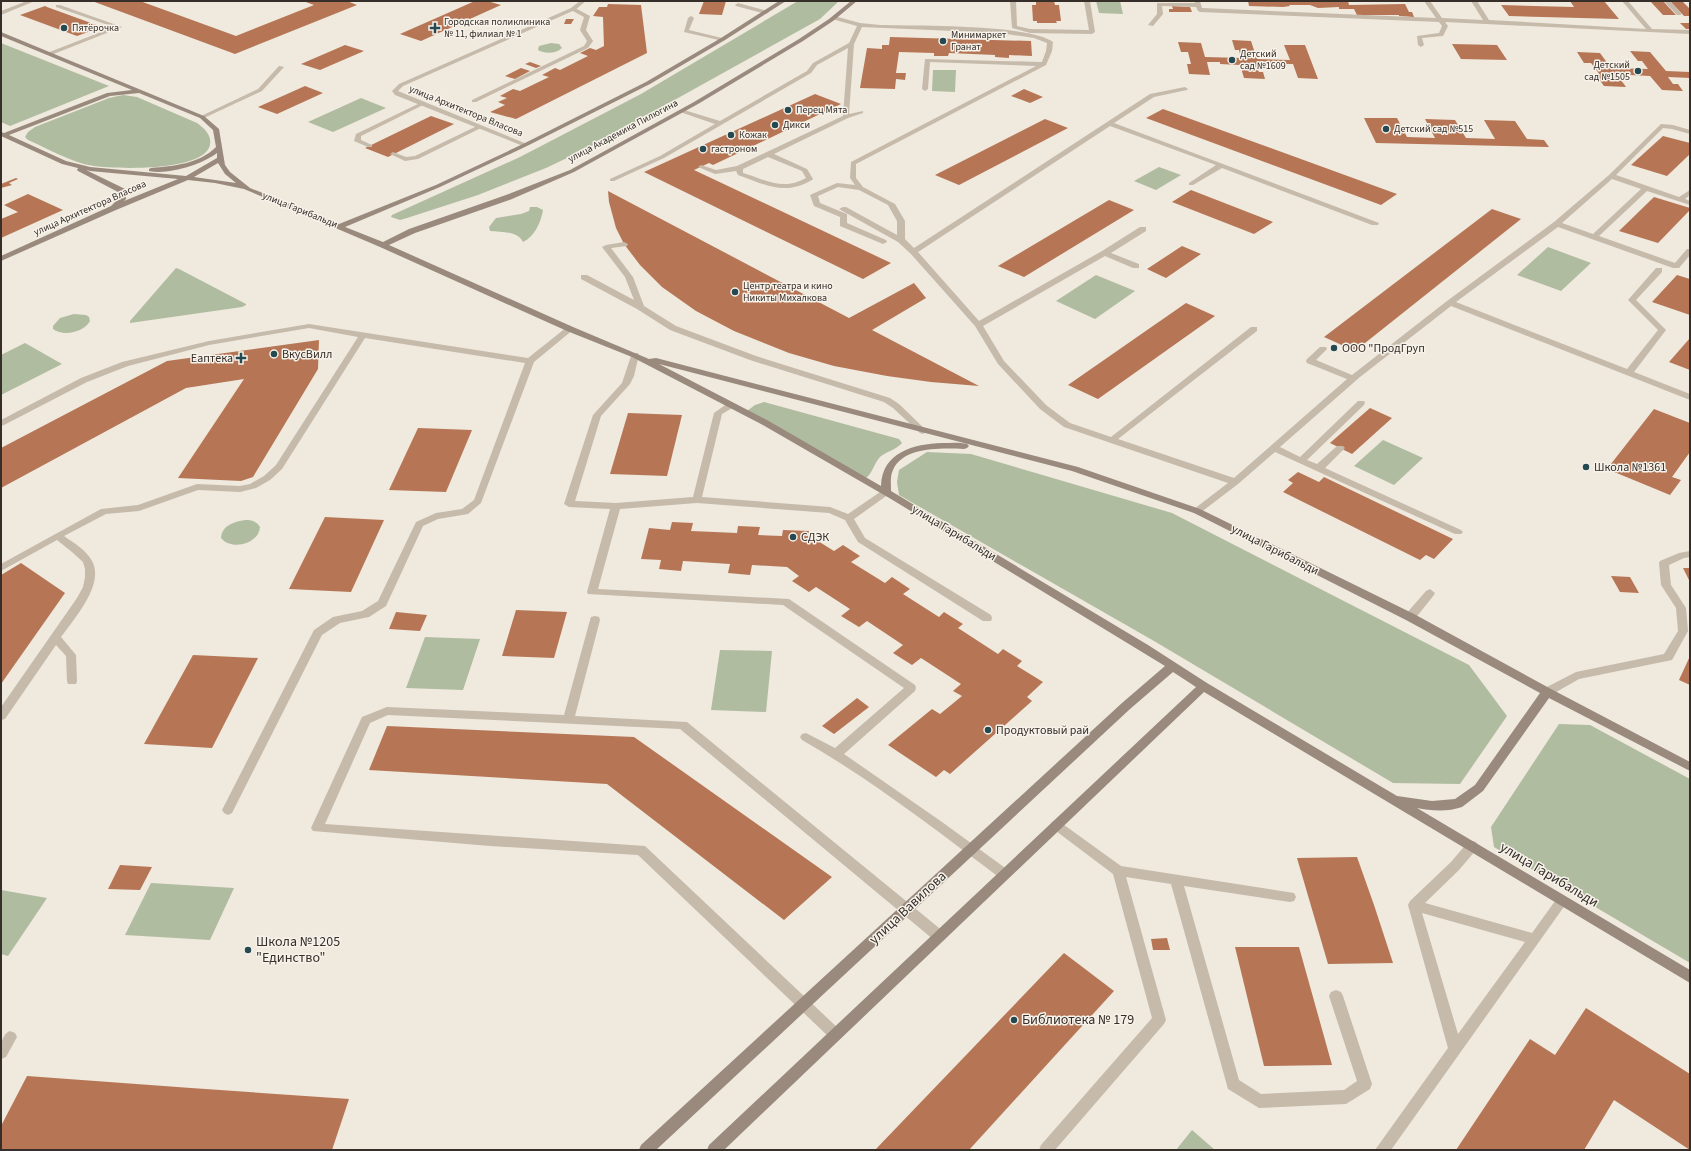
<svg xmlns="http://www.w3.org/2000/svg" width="1691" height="1151" font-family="'Source Sans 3',sans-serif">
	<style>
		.green { fill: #b0bca0 }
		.building { fill: #b67655 }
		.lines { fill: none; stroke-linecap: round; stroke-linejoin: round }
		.lane { fill: #c6baab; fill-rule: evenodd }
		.street { fill: #c6baab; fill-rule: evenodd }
		.secondary { fill: #998a7d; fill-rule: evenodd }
		.poi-dot { fill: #244951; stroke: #f7f2ea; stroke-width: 1.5 }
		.labels { text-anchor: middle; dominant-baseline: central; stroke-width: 3; stroke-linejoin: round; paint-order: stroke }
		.far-poi-label { font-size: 10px; fill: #352e29; stroke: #f7f2ea; text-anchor: start }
		.far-street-label { font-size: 10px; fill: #352e29; stroke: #f7f2ea }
		.poi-label { font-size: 12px; fill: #352e29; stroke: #f7f2ea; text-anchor: start }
		.street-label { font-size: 12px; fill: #352e29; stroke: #f7f2ea }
		.near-street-label { font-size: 14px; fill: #352e29; stroke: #f7f2ea }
		.near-poi-label { font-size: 14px; fill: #352e29; stroke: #f7f2ea; text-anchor: start }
	</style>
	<rect width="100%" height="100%" fill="#efe9de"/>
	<g class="green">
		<path d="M798 1H839L820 19 588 148 546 168 478 195 407 218 400 220 391 217 392 215 520 157 641 94Z"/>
		<path d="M1096 1H1120L1123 14 1099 13Z"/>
		<path d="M1 43 109 86 10 126 1 122Z"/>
		<path d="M551 43 559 44 562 48C555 54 545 54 538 50L539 46Z"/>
		<path d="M933 70H956L955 92 932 91Z"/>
		<path d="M123 95 137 97 197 123C204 128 212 135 210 145 204 172 116 169 94 166 72 163 49 149 28 140L25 137 28 132 35 127 109 98Z"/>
		<path d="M361 98 386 108 333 132 308 122Z"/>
		<path d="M1159 167 1181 175 1156 190 1134 181Z"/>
		<path d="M530 207H537L543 210C541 222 535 236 523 242 518 231 501 232 490 231L489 227 496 218 521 214 529 211Z"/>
		<path d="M1548 247 1591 263 1561 291 1517 275Z"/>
		<path d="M176 268 179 269 246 304V305L242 307 130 323V321Z"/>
		<path d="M1096 275 1135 291 1095 319 1056 301Z"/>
		<path d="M74 314 86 315 89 317 90 321C84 332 64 337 53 329V326L60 318Z"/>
		<path d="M25 343 62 364 1 395V355Z"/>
		<path d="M764 402 899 439 902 443C896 450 887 451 880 457 874 463 873 473 865 479L747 411 755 405Z"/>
		<path d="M1383 440 1423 458 1394 485 1354 466Z"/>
		<path d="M927 452 971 454 1172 513 1469 665 1507 716 1460 784 1393 783 1154 641 899 495 897 482 899 470Z"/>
		<path d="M245 520C252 520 256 521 260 527 259 544 231 551 221 538 222 525 234 522 245 520Z"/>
		<path d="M425 637 480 639 463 690 406 688Z"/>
		<path d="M720 650 772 651 766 712 711 710Z"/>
		<path d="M1559 724 1590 725 1690 779V963L1494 847 1491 827Z"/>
		<path d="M151 883 234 888 210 940 125 935Z"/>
		<path d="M1 890 47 898 8 956 1 954Z"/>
		<path d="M1192 1130 1215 1150H1176Z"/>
	</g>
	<g class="building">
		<path d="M92 1H140L236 36 314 5 303 1H347L357 5 235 54Z"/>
		<path d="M475 1H487L501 5 421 41 400 34Z"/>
		<path d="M704 1H726L722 15 699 14Z"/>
		<path d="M1036 1H1054L1055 5H1059L1061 21H1056L1057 23H1037V21H1033L1032 5H1036Z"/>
		<path d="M1248 1H1348L1349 5 1405 4 1409 12H1412L1414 17 1399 16V15H1357L1354 9H1339V7L1318 8 1310 5H1289L1290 6 1283 7 1249 6Z"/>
		<path d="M1570 1H1604L1619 19 1509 16 1501 5 1574 7Z"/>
		<path d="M1650 1H1663L1676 15H1663Z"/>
		<path d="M1670 1H1682L1690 9V16H1684Z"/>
		<path d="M608 4 641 5 647 53 516 119 490 112 505 105 498 102 507 98 500 96 513 89 520 91 549 77 542 75 555 68 560 70 588 56 580 53 590 48 596 50 604 46 603 17 593 16 599 7H607Z"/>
		<path d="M45 6 47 7 102 27 77 36 20 15Z"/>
		<path d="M1172 6 1190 7 1192 12H1169V9H1173Z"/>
		<path d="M566 19H574L571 24H564Z"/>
		<path d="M1680 23H1690V29H1686Z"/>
		<path d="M890 37 1031 41 1032 56 1009 55V58L995 57V55L949 53 948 56H934V53L899 52 896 73H906L905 80 896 79 895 89 860 88 867 48 882 49V45H889Z"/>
		<path d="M1232 40 1251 41 1257 59 1290 60 1284 45H1305L1318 79 1298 78 1293 64H1285L1286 66 1256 65 1259 72H1263L1265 79 1244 78 1240 65 1220 64V62H1207L1210 75 1189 74 1187 64H1191L1188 52H1181L1178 42 1201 43 1205 57 1241 58 1239 50H1235Z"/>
		<path d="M1452 44 1497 45 1507 60 1461 59Z"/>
		<path d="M345 45 364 51 320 70 301 64Z"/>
		<path d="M1630 51 1650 52 1666 71 1690 72V78L1668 77 1673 84H1678L1683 91 1662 90 1650 76 1630 75 1629 74 1616 73 1626 87 1604 86 1596 75H1600L1591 63H1584L1577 52 1600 53 1611 68 1648 69 1642 61H1638Z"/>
		<path d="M530 62 541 66 536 68 525 64Z"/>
		<path d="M521 68 530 71 515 79 505 76Z"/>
		<path d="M305 86 323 93 277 114 258 107Z"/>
		<path d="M1024 89 1043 97 1030 103 1011 96Z"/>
		<path d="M815 94 841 104 713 165 709 163 694 170 891 263 863 279 644 172Z"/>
		<path d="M1163 109 1397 194 1381 205 1146 118Z"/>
		<path d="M431 116 454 124 388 157 365 148Z"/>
		<path d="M1364 118H1397L1407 137 1435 138 1425 119 1455 120 1466 138 1495 139 1484 120 1515 121 1527 139 1544 140 1549 147 1376 143Z"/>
		<path d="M1045 119 1068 128 959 185 935 175Z"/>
		<path d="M1663 136 1690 143V154L1667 176 1631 165Z"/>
		<path d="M16 178 18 179 9 183 12 185 1 188V184Z"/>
		<path d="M1191 190 1273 222 1254 234 1172 202Z"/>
		<path d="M608 191 849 318 914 283 926 298 872 330 979 386 931 382 887 376 834 366 789 353 734 331 696 311 662 287 640 265 624 244 616 228 609 202Z"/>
		<path d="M28 194 63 210 1 238V219L18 212 4 205Z"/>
		<path d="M1654 197 1690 208V210L1658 243 1619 231Z"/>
		<path d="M1109 200 1134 210 1024 277 998 266Z"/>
		<path d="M1492 209 1521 219 1355 351 1324 337Z"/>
		<path d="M1182 246 1201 254 1166 278 1147 269Z"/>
		<path d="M1677 275 1690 279V315L1652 302Z"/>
		<path d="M1186 303 1215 316 1098 399 1068 385Z"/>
		<path d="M1690 338V370L1669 362Z"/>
		<path d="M319 340 318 369 253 477 241 481 178 478 244 379 186 388 1 488V448L167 361Z"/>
		<path d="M1370 408 1392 418 1352 454 1330 443Z"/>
		<path d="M1654 409 1690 423V452L1672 477 1681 480 1670 495 1607 469Z"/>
		<path d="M628 413 682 415 667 476 610 474Z"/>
		<path d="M418 428 472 430 446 492 389 490Z"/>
		<path d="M1298 472 1319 482 1324 477 1453 539 1434 559 1426 555 1420 560 1283 492 1293 483 1288 480Z"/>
		<path d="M325 517 384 520 351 592 289 589Z"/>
		<path d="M672 522 693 523 691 531 737 533 738 526 760 527 758 535 782 536 783 530 809 531 808 537 813 538 834 551 843 545 860 556 851 562 885 583 892 577 910 589 903 594 939 617 944 612 963 624 958 628 998 654 1003 649 1022 661 1017 666 1043 682 1027 697 1032 701 950 774 944 770 936 777 888 745 932 709 940 714 962 696 953 691 961 684 921 658 912 665 893 653 903 645 867 621 859 627 841 616 850 609 816 587 809 592 792 581 799 576 787 567 752 565 750 575 728 573 730 564 683 561 681 571 659 569 661 560 641 559 649 528 670 530Z"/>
		<path d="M21 563 65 593 1 684V575Z"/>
		<path d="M1683 568H1690V582Z"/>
		<path d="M1611 576 1630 577 1639 593 1620 592Z"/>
		<path d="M516 610 567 612 554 658 502 656Z"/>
		<path d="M396 612 427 615 420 631 389 629Z"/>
		<path d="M193 655 258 658 212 748 144 744Z"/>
		<path d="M1690 656V685L1679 680Z"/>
		<path d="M857 698 869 707 834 734 822 726Z"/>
		<path d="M387 726 634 737 832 877 784 920 607 784 369 770Z"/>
		<path d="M1357 857 1374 905 1393 963 1328 964 1297 858Z"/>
		<path d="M120 865 152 867 140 890 108 889Z"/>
		<path d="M1167 938 1170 950H1153L1151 939Z"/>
		<path d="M1235 947H1299L1332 1065 1264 1066Z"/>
		<path d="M1064 953 1114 991 969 1150H875Z"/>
		<path d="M1586 1008 1690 1074V1150L1614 1100 1584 1150H1456L1530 1039 1555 1055Z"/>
		<path d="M27 1076 191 1088 349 1099 332 1150H1V1126Z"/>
	</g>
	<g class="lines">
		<g class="lane">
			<path d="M27 1H35L1 15V11Z"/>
			<path d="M1010 1H1016L1017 26 1030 29 1089 30 1084 1H1090L1095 32 1092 34 1030 33 1012 28Z"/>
			<path d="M1194 1H1200L1202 8 1436 18 1424 1H1430L1442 18 1483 20 1471 1H1477L1489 20 1646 29 1622 1H1628L1652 29 1690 30V34L1445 22 1448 26 1443 36 1422 38 1424 45 1421 47 1418 45 1417 36 1439 33 1442 26 1439 22 1200 12 1198 11 1196 7 1162 6 1163 14 1153 26 1148 25 1157 14V3H1195Z"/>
			<path d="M1664 1H1670L1681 13V15H1677Z"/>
			<path d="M738 3 768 11 769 12 766 14 736 6 735 5Z"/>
			<path d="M56 5H60L122 27 51 55H47V53L114 27 56 7Z"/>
			<path d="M571 8H575L590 16 586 30 593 41 588 48 476 102H472V100L584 46 587 41 580 30 584 17 571 10Z"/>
			<path d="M691 16 694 18 689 30 726 39 723 41 684 32 688 18Z"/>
			<path d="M834 16 860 23 880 25C914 26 1030 24 1053 42L1052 51 1046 65 856 164V178L863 187 895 204 905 221V239L914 248 1150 94 1185 87 1188 89 1187 90 1154 97 1114 123 1379 223 1378 225H1372L1222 168 1193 185H1189V183L1216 165 1110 126 918 252 979 321 1102 251 1140 227H1146V231L1111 253 1139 264V268H1133L1105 256 983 326 1004 361 1046 405 1070 423 1111 437 1251 327H1257V331L1118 439 1234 478 1347 379 1307 363 1306 361 1307 359 1320 347H1326L1327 349 1316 360 1352 375 1447 301 1554 222 1609 175 1661 124 1673 125 1690 130V134L1672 129 1663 128 1616 175 1679 197 1690 190V195L1685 199 1690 201V205L1647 191 1599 236 1675 263 1687 249H1690V255L1679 268H1673L1558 227 1456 302 1627 369 1658 330 1628 300 1656 268H1662V272L1636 300 1666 330 1634 372 1690 394V400L1451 306 1360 377 1280 447 1300 457 1358 401H1364L1365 403 1364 405 1307 460 1317 464 1337 446H1343L1345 448 1325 468 1461 530 1463 532 1461 534H1455L1275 452 1238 484 1200 513H1194L1192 511 1194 509 1228 483 1064 427 1040 409 998 364 975 326 911 254 898 242 839 209 843 207H846L897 235V221L888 205 859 190 838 187 818 196 820 203 847 214V223L886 240 887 242 883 244 840 226V217L814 206 810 195 837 183 855 185 850 178 851 162 1036 66 930 62 928 89 925 91 922 89 925 59 1042 62 1046 51 1047 43 1034 38 1000 33 862 27 854 44 849 114 863 111V113L848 118 774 154 807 169 813 179 812 180C784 196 766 185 738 175L736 171 715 174 698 167 701 165 716 170 737 166 843 116 848 48 817 65 811 73 664 158 614 181H610V179L660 156 715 124 680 112V110H684L720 121 807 71 813 63 849 43 857 26 832 19V17ZM768 157 802 171 806 178C783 191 766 180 743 173V169ZM1612 179 1641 189 1593 234 1562 223Z"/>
			<path d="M279 66 284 67 262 91 204 118 199 117 258 89Z"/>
			<path d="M420 103 425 104 361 136V140L372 145V147H368L354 141 356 134Z"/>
			<path d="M479 125 481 126V128L418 159 405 161 390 154 393 152 406 157 415 156Z"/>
			<path d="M624 242 628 244 627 246 611 248 633 277 644 306 676 326 756 356 890 398 899 404 927 431 923 434 920 433 893 408 884 402 750 360 670 330 637 309 581 279V275H587L634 300 625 277 602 247 606 245Z"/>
			<path d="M309 324 528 358 567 327H573L574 329 534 362 481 503 468 514 438 519 423 526 386 606 369 617 340 623 322 635 232 813 228 815 224 813 222 810 314 630 333 617 362 611 378 601 416 522 436 513 462 509 474 500 525 363 365 338 282 469 270 480 256 488 240 492 198 490 139 511 106 514 64 536C74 543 86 550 92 561 105 584 74 619 61 637L76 655 77 681 76 684H68L67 681 66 656 56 645 5 719 1 720V707L77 598 83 587 85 577V569L83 562 72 552 57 540 1 571V564L101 509 138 505 197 484 240 486 250 484 264 476 276 465 358 337 309 328 209 345 128 366 87 382 4 425 1 426V420L81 378 122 362 209 341Z"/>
			<path d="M632 353H638L639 355 634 376 630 384 601 416 575 501 616 503 693 497 714 413 728 403H734L735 405 734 407 722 414 702 497 830 507 848 514 883 490H889L891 492 889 494 854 519 865 538 991 615 992 618 991 621H983L858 542 845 520 829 513 697 503 620 509 598 589 789 599 915 685 916 688 915 691 844 754 942 822 1008 870 1010 874 1008 878 1004 879 1000 878C936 830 872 780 802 740L800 737 802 734 806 733 835 748 904 688 783 605 588 594 587 592 610 509 569 507 564 504 593 415 622 383Z"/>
			<path d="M1690 551V557L1684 558 1669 565 1671 585 1686 608 1688 631 1672 660 1579 679 1551 695H1543L1542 692 1543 689 1576 672 1664 654 1678 631 1676 608 1661 585 1659 563 1660 561 1679 553Z"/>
			<path d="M1430 589 1435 593 1434 595 1414 620H1406L1405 617 1406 614 1426 591Z"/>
			<path d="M595 616 599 617 600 620 575 716 687 722 944 932 945 936 944 940 939 942 934 940 680 729 388 715 370 723 325 824 645 846 840 1030 842 1034 840 1038 835 1040 830 1038 638 855 490 846 313 831 311 828 362 717 387 707 564 715 590 620 591 617Z"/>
			<path d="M1056 820 1060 822 1121 866 1294 893 1296 897 1294 901 1290 902 1184 886 1239 1080 1261 1094 1344 1090 1357 1081 1329 996 1331 992 1336 990 1341 992 1343 996 1372 1084 1370 1089 1346 1104 1259 1108 1228 1089 1171 884 1126 877 1166 1020 1164 1024 1055 1150H1039L1041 1145 1152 1018 1113 874 1052 828 1050 825 1052 822Z"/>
			<path d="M1472 841 1476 842 1478 846 1476 850 1459 870 1425 903 1532 933 1558 897 1562 896 1566 897 1568 901 1391 1150H1375L1448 1048 1408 905 1410 901 1451 862 1468 842ZM1422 913 1525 942 1458 1034Z"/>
			<path d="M10 1031 15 1033 17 1037 6 1057 1 1059C1 1049 0 1035 10 1031Z"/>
		</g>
		<path class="street" d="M580 1H586L575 10 403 86 398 91 527 144V146H523L395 95 392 91 399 84 571 8Z"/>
		<path class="secondary" d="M779 1H786L725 40 650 84 527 146 440 187 345 227 383 242 409 229 506 195 570 170 694 102 799 39 829 19 851 1H857L833 21 803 41 698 104 574 172 512 199 415 233 389 245 573 327 649 359 656 358 1078 467 1200 509 1414 614 1551 689 1690 762V771L1549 698 1483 791 1462 807C1448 812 1431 811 1417 808L1690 970V983L1204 692 724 1150H707L709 1145 1196 687 1173 672 1130 709 656 1150H639L641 1145 1122 703 1165 666 891 499 761 424 632 357 567 331 380 247 244 189 215 183 188 180 116 210 1 261V256L111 206 118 199V192L78 171 77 170 78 168 62 164 1 136V132L4 133 107 93 132 90 1 36V32L204 116 219 129 225 165 230 172 250 188 339 224 436 185 523 144 646 82 721 38ZM139 93 200 118 213 130 216 147C199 164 174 166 151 168L149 169V171C168 175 201 165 217 153V158L186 176 90 167 66 161 9 135 110 96ZM218 163 225 174 236 183 194 177ZM86 170 90 171 178 179 124 201 126 199 125 189 119 186ZM659 364 1072 471 1194 513 1406 620 1540 693 1475 785 1455 799 1432 801 1397 796 1207 683 1148 645 891 491C891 484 890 476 893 470 903 446 944 448 964 449L967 448 969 446 967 444C959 442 950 443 942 443 914 444 882 452 881 486L767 420Z"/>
	</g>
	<g class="poi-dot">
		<circle cx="64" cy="28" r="4"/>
		<path d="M433 22h4v4h4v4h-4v4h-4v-4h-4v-4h4z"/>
		<circle cx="943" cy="41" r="4"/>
		<circle cx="1232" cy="60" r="4"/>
		<circle cx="1638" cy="71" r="4"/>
		<circle cx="788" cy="110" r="4"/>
		<circle cx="775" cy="125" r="4"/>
		<circle cx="1386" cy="129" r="4"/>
		<circle cx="731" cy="135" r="4"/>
		<circle cx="703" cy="149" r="4"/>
		<circle cx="735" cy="292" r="4"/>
		<circle cx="1334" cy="348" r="4"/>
		<circle cx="274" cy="354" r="4"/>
		<path d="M239 352h4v4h4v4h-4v4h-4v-4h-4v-4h4z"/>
		<circle cx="1586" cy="467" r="4"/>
		<circle cx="793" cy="537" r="4"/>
		<circle cx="988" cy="730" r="4"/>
		<circle cx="248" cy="950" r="4"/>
		<circle cx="1014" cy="1020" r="4"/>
	</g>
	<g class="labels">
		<g class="far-poi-label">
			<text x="444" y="22">Городская поликлиника<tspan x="444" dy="12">№ 11, филиал № 1</tspan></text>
			<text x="72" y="28">Пятёрочка</text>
			<text x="951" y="35">Минимаркет<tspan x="951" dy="12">Гранат</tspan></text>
			<text x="1240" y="54">Детский<tspan x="1240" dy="12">сад №1609</tspan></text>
			<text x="1630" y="65" text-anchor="end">Детский<tspan x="1630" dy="12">сад №1505</tspan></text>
			<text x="796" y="110">Перец Мята</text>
			<text x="783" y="125">Дикси</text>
			<text x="1394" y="129">Детский сад №515</text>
			<text x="739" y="135">Кожак</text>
			<text x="711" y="149">гастроном</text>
			<text x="743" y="286">Центр театра и кино<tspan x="743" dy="12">Никиты Михалкова</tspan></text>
		</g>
		<g class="far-street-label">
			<text transform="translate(466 111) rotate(22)">улица Архитектора Власова</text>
			<text transform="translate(623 131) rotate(-28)">улица Академика Пилюгина</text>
			<text transform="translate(90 208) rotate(-24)">улица Архитектора Власова</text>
			<text transform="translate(300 210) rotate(22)">улица Гарибальди</text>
		</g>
		<g class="poi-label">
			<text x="1342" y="348">ООО "ПродГруп</text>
			<text x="282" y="354">ВкусВилл</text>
			<text x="233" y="358" text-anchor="end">Еаптека</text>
			<text x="1594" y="467">Школа №1361</text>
			<text x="801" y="537">СДЭК</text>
			<text x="996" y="730">Продуктовый рай</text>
		</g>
		<g class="street-label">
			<text transform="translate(954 533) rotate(31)">улица Гарибальди</text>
			<text transform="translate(1275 550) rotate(27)">улица Гарибальди</text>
		</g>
		<g class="near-street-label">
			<text transform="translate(1549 875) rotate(31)">улица Гарибальди</text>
			<text transform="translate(908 908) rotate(-43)">улица Вавилова</text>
		</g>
		<g class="near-poi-label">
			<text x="256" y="942">Школа №1205<tspan x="256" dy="16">"Единство"</tspan></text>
			<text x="1022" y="1020">Библиотека № 179</text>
		</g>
	</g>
	<rect width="1691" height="1151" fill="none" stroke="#352e29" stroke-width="4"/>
</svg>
